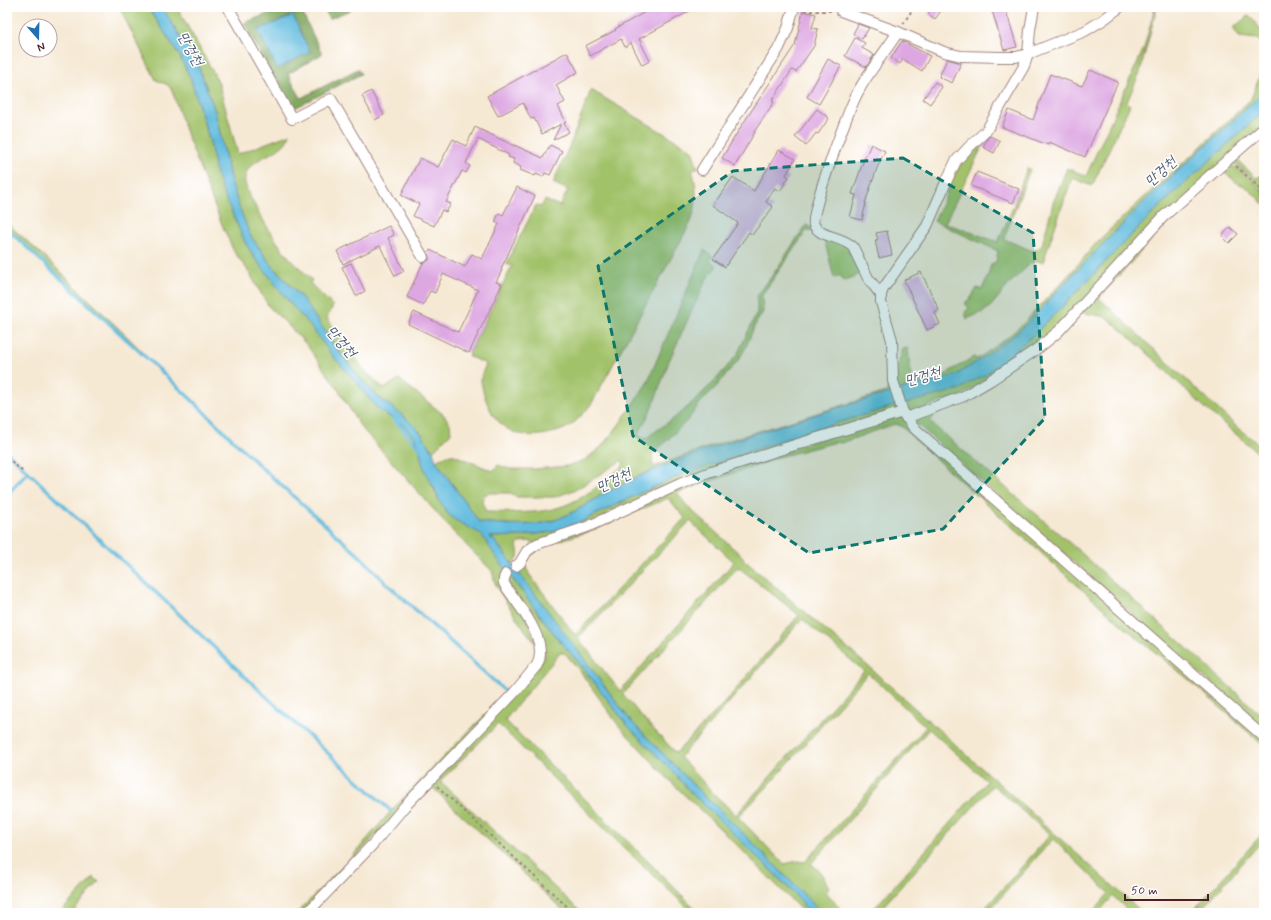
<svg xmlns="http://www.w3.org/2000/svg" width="1271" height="920" font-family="Mynerve,'Poor Story',sans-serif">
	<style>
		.green { fill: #a2c26a; stroke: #76704a; fill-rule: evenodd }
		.forest { fill: #81a85e; stroke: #666444 }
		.water { fill: #60bbde; stroke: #556d84 }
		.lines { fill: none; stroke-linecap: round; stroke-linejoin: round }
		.stream { stroke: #60bbde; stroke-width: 3.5 }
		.building { fill: #dda7e2 }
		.street-casing { stroke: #a08480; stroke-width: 12 }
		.path { stroke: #a08480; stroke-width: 2; stroke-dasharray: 3 3; stroke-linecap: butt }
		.street { stroke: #fff; stroke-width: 10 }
		.marked { fill: #0f766e; fill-opacity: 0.2; stroke: #0f766e; stroke-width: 3; stroke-dasharray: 8 5; stroke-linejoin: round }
		.labels { text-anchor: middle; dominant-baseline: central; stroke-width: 3; stroke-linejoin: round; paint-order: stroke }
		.water-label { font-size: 15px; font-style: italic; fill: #535d73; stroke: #fff }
	</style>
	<rect width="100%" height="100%" fill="#fff"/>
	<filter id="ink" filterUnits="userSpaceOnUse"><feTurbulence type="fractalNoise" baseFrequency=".025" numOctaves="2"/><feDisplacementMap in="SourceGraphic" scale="8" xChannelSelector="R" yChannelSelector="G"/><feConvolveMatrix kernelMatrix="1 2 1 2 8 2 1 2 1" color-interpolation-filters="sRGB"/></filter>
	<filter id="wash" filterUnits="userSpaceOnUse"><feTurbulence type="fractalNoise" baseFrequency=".012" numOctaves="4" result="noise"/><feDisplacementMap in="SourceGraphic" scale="16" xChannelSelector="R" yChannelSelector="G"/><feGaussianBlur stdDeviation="0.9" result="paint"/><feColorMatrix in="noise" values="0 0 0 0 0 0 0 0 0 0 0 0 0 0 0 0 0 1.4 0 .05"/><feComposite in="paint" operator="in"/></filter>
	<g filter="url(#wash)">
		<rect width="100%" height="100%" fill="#f6e9d4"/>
		<g class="green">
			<path d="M119 7H148L178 53 190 77 210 142 217 174 224 195 246 244 254 257 294 308 308 323 332 355 357 383 372 402 380 411 403 425 415 438 419 447 425 470 442 506 481 534 506 570 502 577 525 615 537 645 521 625 496 586 492 571 457 536 360 426 338 389 306 344 285 322 269 307 247 269 234 252 220 220 185 130 172 90 168 85 156 80Z"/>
			<path d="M162 7H177L218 81 238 154 290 134C284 153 264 153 251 166 247 170 244 176 245 182 246 195 274 238 282 249 291 260 302 270 312 280L310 283 333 306 327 318 365 371 384 389 399 379 444 415 450 424 451 433 433 451 421 433 407 419 377 396 359 377 337 349 302 298 270 263 250 235 238 204 230 177 215 111 198 65Z"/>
			<path d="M1155 7H1157L1140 72 1127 102 1130 105 1092 186 1072 178 1043 262 1036 261 1031 263 1011 282 991 306 985 311 967 319 965 312 969 308 965 303 971 298 977 288 982 289 988 276 991 264 996 262 998 251 934 221C948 194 958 152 988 137L981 149 945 223 998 242 1014 205 1027 168 1030 169 1004 239 1033 251 1038 249 1042 245 1053 203 1067 168 1086 176 1144 48Z"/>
			<path d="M1249 15 1264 34V44L1257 39 1239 37 1233 28Z"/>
			<path d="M1264 65V92L1148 198 1056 292 1041 309 1020 330 1008 340 978 361 954 376 899 390 896 381 898 365 903 349 908 348 911 376 913 383 947 374 950 371 974 357 977 359 1008 337 1023 324 1076 267 1099 240 1152 190 1191 156 1251 99Z"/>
			<path d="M591 90 692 150 698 168 692 169C697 187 698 204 691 222L592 403C586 411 579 419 571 425 566 429 557 432 551 433 524 440 500 433 488 405 485 397 481 387 481 378 481 374 485 368 486 364L468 356 512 266 506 264 536 205 541 207 545 200 560 206 568 190 553 183 572 140Z"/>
			<path d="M1264 111V125L1227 159 1057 330 963 395 910 412 903 404 961 389 969 383 985 375 1001 363 1032 336 1054 315 1144 222 1170 197Z"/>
			<path d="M1234 157 1256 178 1264 175V191L1244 171 1231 161Z"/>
			<path d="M1230 164 1243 172 1264 193V205L1256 196 1245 186 1237 183 1221 169Z"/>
			<path d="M1207 180V186L1159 231 1099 298 1239 429 1264 448V458L1204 407 1141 347 1106 317 1080 312 1111 275Z"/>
			<path d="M7 223 50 262 143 352 142 354 7 228Z"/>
			<path d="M806 225 848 245 863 273 843 281 840 275 834 278 824 238 810 230H807L762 295 763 312 755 325 745 349 739 359 716 387 700 403 688 420 652 455 653 467 723 442 886 392 888 388V383H890L893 392C815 414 738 437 663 466 643 474 623 483 605 493 585 505 566 519 543 523 524 526 498 524 479 522L436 461 447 455H454L493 471 498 465 510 469H534L567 466 585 460 601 447 618 426 647 383 704 250 712 256 710 261 717 266 706 280 669 361 654 403 644 424 638 435 645 439 681 413 714 382 737 355 757 313V296L772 276ZM622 460 624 465C602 483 578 505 548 510 528 514 507 512 486 512L482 502 484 495 490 493H509L516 497H555L577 489Z"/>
			<path d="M960 400 935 414 930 422 1079 551 1259 713 1264 708V730L919 426 916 423 917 417Z"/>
			<path d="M897 405 898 409 798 442 796 437 789 440 791 445 611 514 533 543 529 541 520 542 517 545C519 555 520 556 513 564L495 541 490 537 521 536 552 532 581 522 634 496 686 473 800 434Z"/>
			<path d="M898 416 902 417 915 430 949 460 1264 738V746L1188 679 1123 626 935 458 901 426 895 424 841 443 836 442 775 458 759 465 731 474 677 493 687 506 743 557 744 560 869 667 1143 913H1131L1113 896 1098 913H1092L1109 893 1053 839 987 913H981L1050 835 993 785 877 913H870L987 781 929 729 811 864C820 869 825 879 829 888L826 892 844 913H822L716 806 708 800 630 720 516 570 522 563 529 552 537 546 546 542 590 528 706 476 784 450ZM668 498 685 518 575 635 529 574 525 565 531 555 545 545 590 531ZM690 521 734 562 620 691 578 638ZM738 567 799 615 726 701 676 753 641 716 623 694ZM802 619 864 671 736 815 716 796 680 757 733 698ZM868 673 926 727 805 862 798 861 784 864 738 817 769 785Z"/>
			<path d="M510 576 558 639 579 663 628 726 674 773 695 797 698 799 753 852 802 902 805 908 812 913H804L733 841 673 784 619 726 582 674 565 653H560L505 720 700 913H693L618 842 498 724 440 781 582 913H566L433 788 413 804 543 659H545V656L542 655 546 647 507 584Z"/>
			<path d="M507 693 304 913H297L350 859 392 810 447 753Z"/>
			<path d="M1264 832V839L1198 913H1191Z"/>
			<path d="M94 877 99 882 72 913H60Z"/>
		</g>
		<g class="forest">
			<path d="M285 7H308L301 10 322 54 288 74 301 98 358 69 361 74 291 110 244 23Z"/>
			<path d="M324 7H332L334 10 342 7H357L329 19Z"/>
		</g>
		<g class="water">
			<path d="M148 7H162L198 65 215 111 230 177 238 204 250 235 270 263 302 298 337 349 359 377 377 396 407 419 421 433 433 451 436 461 479 522C498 524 524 526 543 523 566 519 585 505 605 493 623 483 643 474 663 466 738 437 815 414 893 392L897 405 800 434 686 473 634 496 581 522 552 532 521 536 490 537 495 541 630 720 708 800 716 806 822 913H812L805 908 802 902 783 882 698 799 695 797 674 773 628 726 579 663 558 639 494 554 481 534 455 520 447 513 439 500 434 487 428 478 422 463 419 447 415 438 403 425 380 411 372 402 357 383 332 355 308 323 294 308 254 257 246 244 224 195 216 174 210 142 190 77 178 53Z"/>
			<path d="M293 15 310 52 277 69 258 30Z"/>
			<path d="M1264 92V111L1170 197 1144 222 1054 315 1032 336 1001 363 985 375 969 383 961 389 903 404 899 390 954 376 978 361 1008 340 1020 330 1041 309 1056 292 1148 198Z"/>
		</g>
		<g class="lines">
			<g class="stream">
				<path d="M7 229 192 400 262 468 363 559 384 581 507 693"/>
				<path d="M393 418 422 451"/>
				<path d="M7 452 271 701 391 811"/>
				<path d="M7 494 28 472"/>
			</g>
		</g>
		<g id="blocks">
			<g class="building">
				<path d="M654 7H697L639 39 650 61 642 65 631 43 625 47 621 39 590 56 585 46 616 30 615 29Z"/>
				<path d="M933 7H944L935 19 928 14Z"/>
				<path d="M991 7H1005L1017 47 1004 50Z"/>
				<path d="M803 11 816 14 812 28 818 29 814 46 796 72 792 70 772 101 774 102 754 132H755L735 166 722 158 742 125 795 45Z"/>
				<path d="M858 24 869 28 862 39 853 34Z"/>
				<path d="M855 38 865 43 862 48 874 55 866 67 845 56Z"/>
				<path d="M902 41 930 56 922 71 903 59 900 64 891 58Z"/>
				<path d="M567 52 578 72 556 85 565 102 558 106 566 122 564 123 569 132 553 140 561 124 542 134 534 118 531 119 523 103 498 116 487 96Z"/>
				<path d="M828 59 841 66 819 104 807 97Z"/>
				<path d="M947 59 961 63 952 83 939 77Z"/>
				<path d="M1090 70 1118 82 1085 157 1049 142 1048 145 1002 127 1009 110 1033 120 1050 74 1082 86Z"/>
				<path d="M935 82 942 87 930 104 923 99Z"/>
				<path d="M371 91 384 115 375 120 362 96Z"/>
				<path d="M817 109 829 118 818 134 816 133 806 146 795 137Z"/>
				<path d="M475 127 515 146 514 145 543 158 550 145 562 151 550 175 545 173 543 177 536 174 535 176 520 170 521 167 513 163 514 159 508 157 509 155 478 139 466 163 470 166 466 173 462 171 446 202 451 204 446 212 442 210 434 226 413 216 419 204 401 195 420 158 438 167 453 139 466 146Z"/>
				<path d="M990 136 1000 141 994 153 983 147 987 139Z"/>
				<path d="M871 144 885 151 877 168 865 203H866L862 220 850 217 856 195 852 194 863 162Z"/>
				<path d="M779 150 795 159 786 175 789 177 780 191 775 188 766 202 773 207 752 235 749 232 725 267 713 259 738 223 713 205 733 177 754 191Z"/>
				<path d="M977 172 1019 189 1013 203 971 186Z"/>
				<path d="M517 187 535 196 501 269 502 270 496 282 502 284 469 353 408 324 414 312 458 332 478 290 443 274 435 293 430 291 423 305 407 297 423 263 429 260V257L428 253 430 250 465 267 472 254 482 259 499 224 495 222 499 213 503 215Z"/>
				<path d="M389 226 394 235 388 238 404 271 395 276 380 246 343 264 337 251Z"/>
				<path d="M1230 227 1238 234 1229 243 1222 236Z"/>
				<path d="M887 231 892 255 879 258 875 240H878L876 233Z"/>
				<path d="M351 263 365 291 356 296 342 267Z"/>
				<path d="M921 272 939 310 935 313 940 324 927 330 904 280Z"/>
			</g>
		</g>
	</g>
	<g filter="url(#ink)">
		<use href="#blocks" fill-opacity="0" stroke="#a08480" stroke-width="1"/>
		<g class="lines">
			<g class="street-casing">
				<g id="street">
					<path d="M228 7 292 119 331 99 423 257"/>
					<path d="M1034 7 1030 30 1028 54 1024 66 986 131 969 147 956 161 946 182 927 226 883 289 881 295V302L892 340 893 381 903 412 913 427 1264 737"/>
					<path d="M841 11 898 32 944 52 961 56 1000 57H1016L1028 54 1085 31 1103 20 1120 7"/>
					<path d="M702 170 779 48 788 28 794 7"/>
					<path d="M881 295 868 278 853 247C843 236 820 238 814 225 809 214 850 106 859 90 870 70 885 52 898 32"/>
					<path d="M906 418 964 396 991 380 1037 349 1058 332 1164 216 1264 128"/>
					<path d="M516 566 520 563 527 551 537 544 587 527 680 484 708 473 801 443 903 412"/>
					<path d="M307 913 373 844 404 807 514 693 537 665C548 644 526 615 514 598 511 593 506 588 504 583 503 579 504 577 506 574"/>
				</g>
			</g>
			<g class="path">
				<path d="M804 10 810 11H832"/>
				<path d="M903 24 914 7"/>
				<path d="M1236 166 1264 192"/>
				<path d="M7 457 24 473"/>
				<path d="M437 786 574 913"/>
			</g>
			<use href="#street" class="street"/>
		</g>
	</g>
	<path class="marked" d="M903 158 1033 233 1045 418 943 529 809 553 633 436 598 266 733 171Z"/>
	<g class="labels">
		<g class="water-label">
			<text transform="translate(190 49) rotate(61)">만겅천</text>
			<text transform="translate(1161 172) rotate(-42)">만겅천</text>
			<text transform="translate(341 342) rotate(49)">만겅천</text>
			<text transform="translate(923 377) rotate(-15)">만겅천</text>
			<text transform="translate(614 481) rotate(-26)">만겅천</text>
		</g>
	</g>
	<rect width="1271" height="920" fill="none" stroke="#fff" stroke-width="24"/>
	<g transform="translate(38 38) rotate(160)"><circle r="19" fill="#ffffff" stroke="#b7a5aa"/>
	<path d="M0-3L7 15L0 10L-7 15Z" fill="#1f6fb2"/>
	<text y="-6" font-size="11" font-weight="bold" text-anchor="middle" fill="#4a1f2b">N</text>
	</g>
	<path d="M1125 894v6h83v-6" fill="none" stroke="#4a1f2b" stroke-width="2"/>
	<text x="1131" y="894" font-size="12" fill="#4a1f2b" stroke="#ffffff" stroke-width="3" paint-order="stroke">50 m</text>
</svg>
